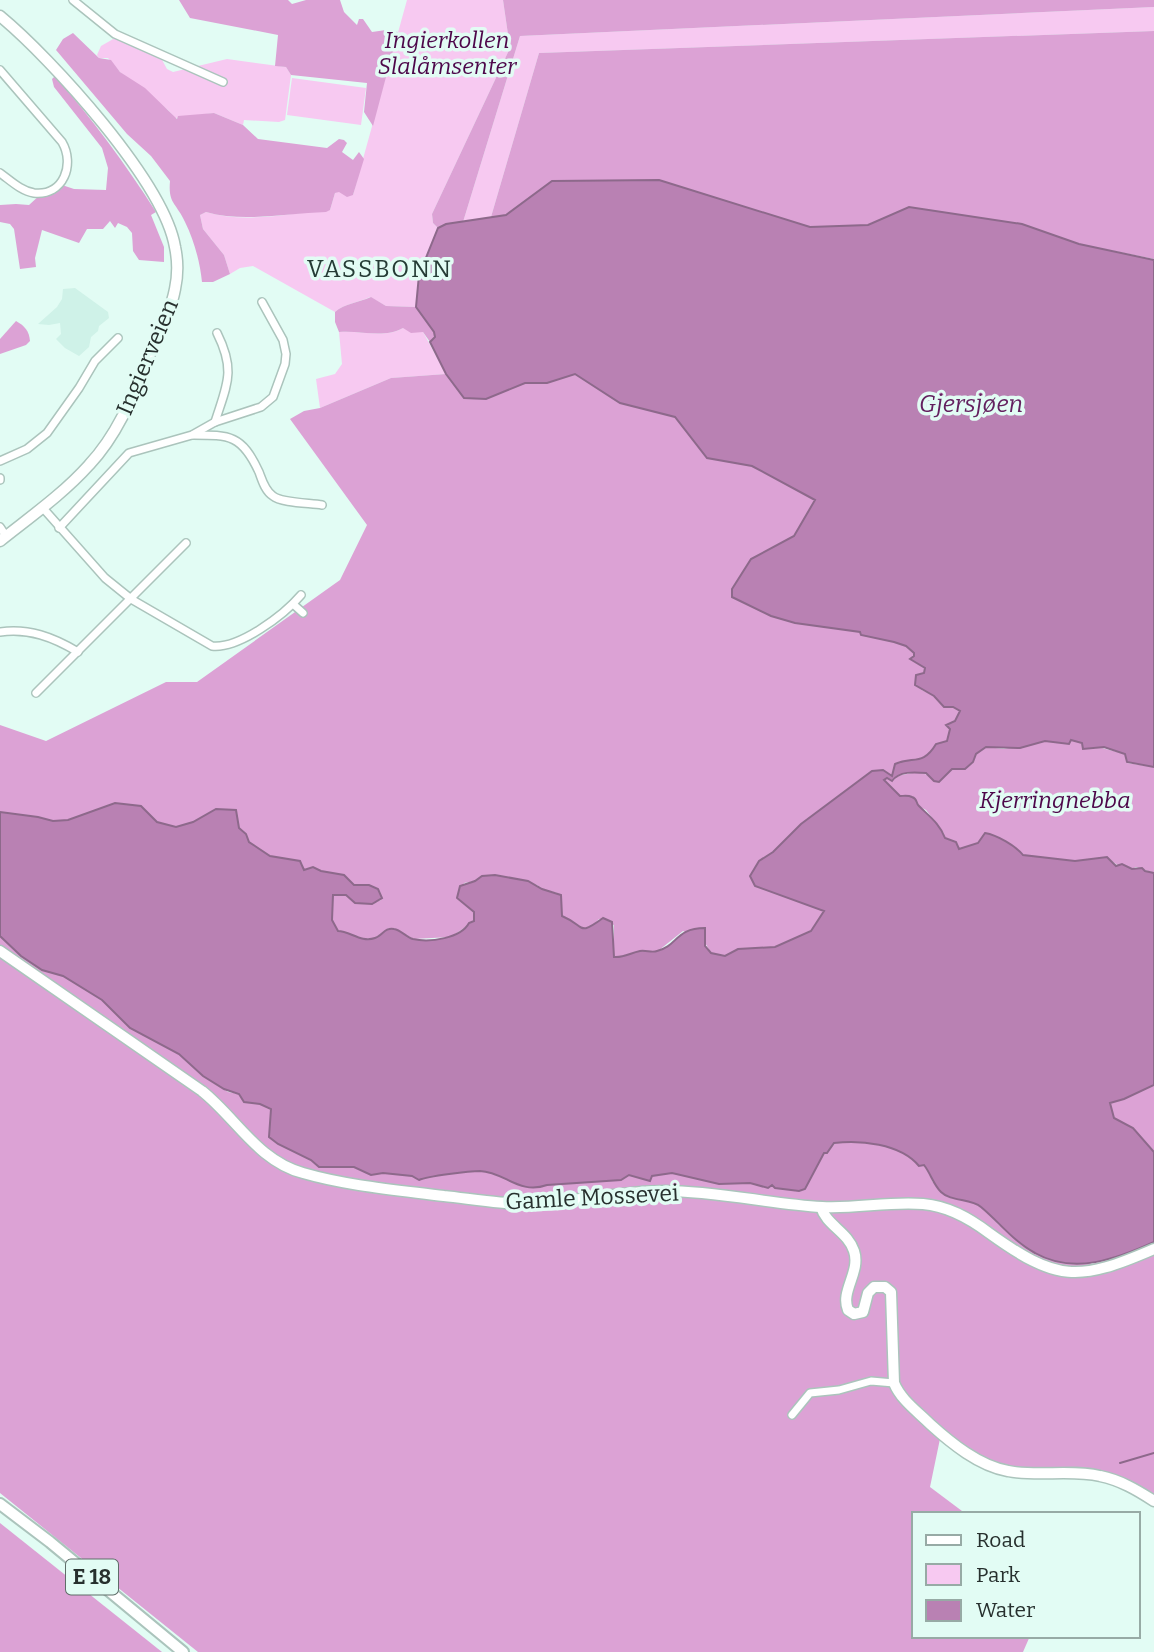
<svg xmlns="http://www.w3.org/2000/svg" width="1154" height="1652" font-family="Bitter,serif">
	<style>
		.built { fill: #cff2e8 }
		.green { fill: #f7c9f1 }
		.forest { fill: #dca2d5 }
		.water { fill: #b981b3; stroke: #8d698b; stroke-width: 2 }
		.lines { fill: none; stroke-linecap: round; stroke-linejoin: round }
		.stream { stroke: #8d698b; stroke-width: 2 }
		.minor-casing { stroke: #abc4bc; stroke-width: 10 }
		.major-casing { stroke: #abc4bc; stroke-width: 13 }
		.highway-casing { stroke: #abc4bc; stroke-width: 14 }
		.minor { stroke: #fff; stroke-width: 7 }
		.major { stroke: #fff; stroke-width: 10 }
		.highway { stroke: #fff; stroke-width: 10 }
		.labels { text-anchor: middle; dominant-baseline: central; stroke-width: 7; stroke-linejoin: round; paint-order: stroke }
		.shield { fill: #e2fcf4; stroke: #5f6d69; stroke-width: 2 }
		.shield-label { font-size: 21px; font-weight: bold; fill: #27302e }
		.park-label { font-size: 23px; font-style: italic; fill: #4d074a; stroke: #e2fcf4 }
		.street-label { font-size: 23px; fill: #27302e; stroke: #e2fcf4 }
		.neighbourhood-label { font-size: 24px; letter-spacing: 2px; fill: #253b35; stroke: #e2fcf4 }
		.water-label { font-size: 24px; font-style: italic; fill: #63205f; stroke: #e2fcf4 }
	</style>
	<rect width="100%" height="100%" fill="#e2fcf4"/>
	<path class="built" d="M75 288 108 312 109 318 99 326 98 331 91 337 89 347 79 356 65 348 56 339 61 334 60 323 49 325 38 324 57 307 62 299 63 289Z"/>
	<g class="green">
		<path d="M407 0H503L510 48 432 214 433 223 438 228 419 275 416 307 386 306 370 297C358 303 345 303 335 312L253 266 240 268 230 274 224 255 203 229 200 215 206 212C245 224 289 213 330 210L335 193 339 191 353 195Z"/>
		<path d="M1154 7V31L539 53 491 217 463 222 520 36Z"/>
		<path d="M115 38 161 58 167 69 173 72 227 59 286 67 291 75 285 120 279 122 244 120 243 125 214 113 175 118 168 110 120 72 108 58H99L97 55 101 46Z"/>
		<path d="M292 78 366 88 361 125 287 115Z"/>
		<path d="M403 328 423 332 446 374 391 378 320 408 316 379 335 374 342 364 339 332C361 330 384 339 403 328Z"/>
	</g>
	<g class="forest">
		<path d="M179 0H288L292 4 306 0H340L344 12 357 25 359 19H363L372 32 386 30 398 32 373 126 364 112 367 83 291 75 286 67 275 66 278 35 190 18Z"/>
		<path d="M503 0H1154V7L520 36 463 222 446 224 438 228 433 223 432 214 510 48Z"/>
		<path d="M1154 31V259L1079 244 1022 224 909 207 868 225 810 227 659 180 552 181 506 215 491 217 539 53Z"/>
		<path d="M73 33 99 58 111 60 120 72 145 88 177 119 178 116 214 113 243 125 258 139 327 148 339 139 344 140 347 143 342 152 353 160 359 152 364 159 353 195 347 197 339 192 335 193 330 210 326 212C286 213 244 223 206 212L200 215 203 229 224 255 230 274 213 282H202C200 262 194 240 185 222 176 202 168 204 170 181L151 156 127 134 56 50 63 39Z"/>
		<path d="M55 76C92 119 125 163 156 212L151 215 164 247V262L139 260 133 251 132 233 127 227 118 223 115 228 110 221 103 229H87L79 243 42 230 35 258 36 267 20 269 14 229 10 224 0 222V205L16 204 29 205 40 195 62 185 74 189 106 190 108 168 102 148 54 87 52 79Z"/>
		<path d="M371 297 386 306 416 307 434 332 435 337 430 342 423 332 411 333 403 328C383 339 361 330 339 332L335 322V312C345 303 358 303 371 297Z"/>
		<path d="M16 321C25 326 29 331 30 341L26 345 0 354V339Z"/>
		<path d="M446 374 464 398 511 389 525 383H547L575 374 620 403 675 417 707 458 752 466 816 500 794 536 751 559 732 597 771 616 795 623 860 632 861 635 894 642 906 646 914 652V656L910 659 925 667 922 690 935 696 944 707H953L960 711 955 721 946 726 950 729 947 741 936 744C923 766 914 756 895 764L892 776 872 771 801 824 773 852 759 861 755 886 825 911 811 931 775 947 739 949 725 956 711 953 704 941 683 931 658 951H640L622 958 614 957V925L599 919 591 928 583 929 562 916V901L557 893 542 889 537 885 487 875 475 881 464 883 457 898 474 912V921L451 937 413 939 396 929 389 928 375 938 362 939 338 931 333 924V895H346C356 905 369 906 381 900V893L354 885 344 875 321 871 313 867 303 870 302 863 270 856 249 842 246 834 239 828 236 810 216 809 193 822 176 827 157 822 141 806H111L68 820 53 821 38 817 0 812V725L46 741 166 682H197L340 580 367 525 290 419 304 411 320 408 391 378Z"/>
		<path d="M1071 740 1125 754 1127 763 1154 767V873L1136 867C1125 872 1115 864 1107 857L1075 861 1023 855C1016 846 997 835 986 833L978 843 959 849 945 838 943 832 926 810 900 796 884 780 885 778C908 776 917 765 939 782L952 769 973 762 976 754 986 747 1004 749 1045 741Z"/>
		<path d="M0 936 21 956 42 970 63 976 102 1000 130 1028 179 1054 203 1076 228 1092 239 1094 244 1102 260 1104 271 1109 311 1160 323 1168H355L371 1175 383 1173 412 1176 419 1180C428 1176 469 1171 480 1171 505 1172 519 1195 547 1185L629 1175 649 1181 652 1176 672 1173 713 1182 750 1183 763 1187 812 1175 824 1153 838 1141 840 1143C865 1140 902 1145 919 1166L924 1165 931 1174 932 1181 943 1194 979 1204 999 1225 1092 1264 1131 1252 1154 1242V1501L1145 1495 1079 1473 1002 1470 941 1434 930 1487 966 1514H914V1636H1030L1023 1652H198L0 1493Z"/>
		<path d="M1154 1085V1152L1133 1128 1114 1118 1110 1102 1124 1099Z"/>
		<path d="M0 1523 162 1652H0Z"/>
	</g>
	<path class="water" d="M659 180 810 227 868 225 909 207 1022 224 1079 244 1154 260V767L1127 762 1125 754 1104 747 1083 749 1082 743 1071 740 1069 744 1045 741 1020 748 986 747 976 754 973 762 965 769H952L939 782 934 781 926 773C914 772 899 771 892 781L887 778 884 780 900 796C904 796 908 795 912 797 918 799 915 802 919 806 929 816 940 824 945 838L956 842 959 849 978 843 985 833C997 835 1016 846 1023 855L1075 861 1107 857 1116 866 1122 864 1132 869 1142 868 1145 871 1154 873V1085L1124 1099 1110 1103 1114 1118 1133 1128 1154 1152V1242C1117 1259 1074 1275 1035 1253 1014 1242 999 1222 981 1207 971 1198 951 1202 941 1192 933 1184 931 1174 924 1165L919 1166C900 1143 859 1140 834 1143L827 1153H824L805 1189 799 1191 775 1188 772 1185 768 1188 750 1183 719 1184 672 1173 652 1176 650 1181 629 1175 621 1180 547 1185C519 1195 505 1172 480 1171 470 1171 428 1176 419 1180L412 1176 383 1173 371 1175 354 1167H319L311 1160 278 1144 269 1137 271 1109 260 1104 244 1102 239 1094 224 1089 203 1076 179 1054 130 1028 102 1000 63 976 42 970 21 956 0 936V812L38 817 53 821 68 820 115 803 141 806 157 822 176 827 193 822 216 809 236 810 239 828 246 834 249 842 270 856 300 861 304 870 313 867 321 871 344 875 354 885H369L378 889 382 898 372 904 355 903 346 895H333L332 920 338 931C350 931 361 943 375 938 382 936 385 927 394 929 401 930 406 937 413 939 430 943 461 938 469 923L474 921V912L457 898 460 886 475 881 482 876 495 875 528 881 542 889 561 895 562 916C586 926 577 937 603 918L612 922 614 957C624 958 630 953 640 951 646 950 652 953 657 951 678 946 675 928 705 928V946L711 953 725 956 738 949 775 947 811 931 824 911 755 886 750 876 759 861 773 852 801 824 872 771 883 770 892 776 895 764C913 756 923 766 936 744L947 741 950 729 946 725 955 721 960 711 953 707H944L934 696 915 685 916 675 924 673 925 668 910 659 914 656V653L906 646 894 642 861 635 860 632 795 623 771 616 732 597V589L751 559 794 536 815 500 752 466 707 458 675 417 620 403 575 374 547 383H525L486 399 464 398 446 374 430 342 435 337 434 332 416 307 419 275 438 228 446 224 506 215 552 181Z"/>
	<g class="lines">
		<path class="stream" d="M1120 1463 1154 1453"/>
		<g class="minor-casing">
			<g id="minor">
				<path d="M73 0 115 34 223 82"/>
				<path d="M0 70 62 142C75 164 64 196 34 193 21 191 10 180 0 173"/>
				<path d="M215 422C227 384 236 371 217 333"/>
				<path d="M193 435C230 435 242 435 259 472 262 480 265 491 273 496 281 503 311 503 322 505"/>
				<path d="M0 461 27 449 47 433 79 388 95 361 118 338"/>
				<path d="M0 478V480"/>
				<path d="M42 507 105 578 131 599 212 646C239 649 284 615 301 595"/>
				<path d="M0 527 6 536"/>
				<path d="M59 528 129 453 192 435 215 422 261 407 273 397 285 364 286 354 283 340 262 302"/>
				<path d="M293 604 303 613"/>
				<path d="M0 632C29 628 53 637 78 652"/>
				<path d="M36 693 186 543"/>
				<path d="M792 1415 810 1393 839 1390 871 1381 894 1383"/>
			</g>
		</g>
		<g class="major-casing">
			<g id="major">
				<path d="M0 16C51 58 164 182 175 247 178 261 178 275 175 289 171 310 161 330 152 349 135 390 120 432 89 465 63 494 30 517 0 541"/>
				<path d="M0 951 202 1091C236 1118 258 1161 303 1173 348 1186 397 1190 444 1196 473 1199 503 1205 533 1203 577 1202 621 1191 665 1191 717 1191 770 1204 822 1207 856 1209 889 1201 923 1204 948 1206 969 1218 989 1233 1057 1282 1078 1282 1154 1249"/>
				<path d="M821 1207C826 1225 848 1232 854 1251 861 1272 840 1291 848 1310L854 1314 863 1312 868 1293 874 1287H885L891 1292 894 1383C901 1400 917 1411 930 1424 951 1443 979 1466 1008 1471 1038 1477 1070 1469 1100 1476 1120 1480 1137 1490 1154 1501"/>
			</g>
		</g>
		<g class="highway-casing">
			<path id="highway" d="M0 1504 50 1542 183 1652"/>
		</g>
		<use href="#minor" class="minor"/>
		<use href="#major" class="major"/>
		<use href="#highway" class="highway"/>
	</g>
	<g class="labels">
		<rect class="shield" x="66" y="1559.5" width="52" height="35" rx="5"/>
		<g class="shield-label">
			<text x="92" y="1577">E 18</text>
		</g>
		<g class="park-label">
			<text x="447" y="40">Ingierkollen<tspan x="447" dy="26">Slalåmsenter</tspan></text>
			<text x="1055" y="800">Kjerringnebba</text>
		</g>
		<g class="street-label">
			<text transform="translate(147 357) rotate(-67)">Ingierveien</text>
			<text transform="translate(592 1197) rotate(-3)">Gamle Mossevei</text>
		</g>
		<g class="neighbourhood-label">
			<text x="380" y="269">VASSBONN</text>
		</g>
		<g class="water-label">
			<text x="971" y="404">Gjersjøen</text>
		</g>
	</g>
	<rect x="912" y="1512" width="228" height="126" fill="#e2fcf4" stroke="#97aaa5" stroke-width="2"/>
	<rect x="926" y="1535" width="35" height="10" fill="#ffffff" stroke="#97aaa5" stroke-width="2"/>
	<text x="976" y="1547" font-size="21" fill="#27302e">Road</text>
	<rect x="926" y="1564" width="35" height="21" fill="#f7c9f1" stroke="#97aaa5" stroke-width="2"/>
	<text x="976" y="1582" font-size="21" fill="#27302e">Park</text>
	<rect x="926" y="1600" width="35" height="21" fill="#b981b3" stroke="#97aaa5" stroke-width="2"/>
	<text x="976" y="1617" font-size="21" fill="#27302e">Water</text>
</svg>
